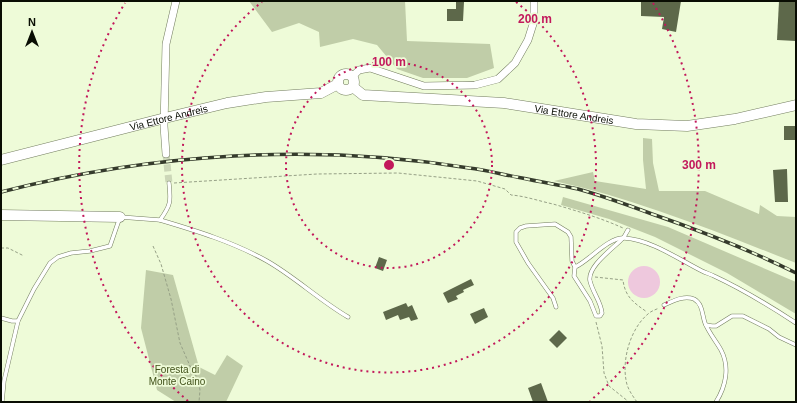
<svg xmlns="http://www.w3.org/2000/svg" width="797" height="403" font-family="Helvetica,sans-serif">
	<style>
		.forest { fill: #c0cda8 }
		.water { fill: #eec8dd }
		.building { fill: #5d684a }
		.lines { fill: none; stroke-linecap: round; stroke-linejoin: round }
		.street-tunnel { stroke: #ccd7b8; stroke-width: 7; stroke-dasharray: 7 3.5; stroke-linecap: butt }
		.lane-casing { stroke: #737d5f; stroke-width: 4.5 }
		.street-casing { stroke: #737d5f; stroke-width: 8 }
		.secondary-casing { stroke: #737d5f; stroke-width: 11 }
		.path { stroke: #96a086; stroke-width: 1; stroke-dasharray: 3 2; stroke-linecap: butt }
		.lane { stroke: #fff; stroke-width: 3.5 }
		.street { stroke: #fff; stroke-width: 7 }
		.secondary { stroke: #fff; stroke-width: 10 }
		.rail-casing { stroke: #353b2c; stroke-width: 3.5 }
		.rail { stroke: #eefbd8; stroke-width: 2; stroke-dasharray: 6; stroke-linecap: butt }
		.ring { fill: none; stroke: #c2185b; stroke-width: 2; stroke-dasharray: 2 4 }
		.labels { text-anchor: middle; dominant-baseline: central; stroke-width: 3.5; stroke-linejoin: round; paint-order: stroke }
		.street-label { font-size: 10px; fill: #090d03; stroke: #eefbd8 }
		.park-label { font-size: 10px; fill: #405019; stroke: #eefbd8 }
		.centre { fill: #c2185b; stroke: #eefbd8; stroke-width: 2 }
		.ring-label { font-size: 12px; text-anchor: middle; font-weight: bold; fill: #c2185b; stroke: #eefbd8; stroke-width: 3.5; stroke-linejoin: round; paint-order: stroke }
	</style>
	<rect width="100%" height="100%" fill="#eefbd8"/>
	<g class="forest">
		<path d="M249 1H405L407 41 490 44 494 68 467 78H423L397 69 377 45 353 39 320 47 319 32 299 23 272 32Z"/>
		<path d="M643 138 652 139 653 163 659 191H705L759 214 760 205 777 216 796 217V263C717 232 637 199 554 181L593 172 595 181 646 189 643 160Z"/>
		<path d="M563 197 668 227 796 282V314L727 273 655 237 609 219 561 205Z"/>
		<path d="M146 270 173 275 199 367 215 375 227 355 243 366 226 402H176L157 390 141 328Z"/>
	</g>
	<circle class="water" cx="644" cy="282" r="16"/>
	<g class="building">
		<path d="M641 1H681L676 32 662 29 664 17 641 16Z"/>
		<path d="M779 1H796V41L777 40Z"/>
		<path d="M456 2H464L463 21H447V9H456Z"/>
		<rect x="784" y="126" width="12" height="14"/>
		<path d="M787 169 788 202H775L773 170Z"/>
		<path d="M379 257 387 260 383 271 375 268Z"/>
		<path d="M471 279 474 285 463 290 464 292 456 296 458 299 448 303 443 293Z"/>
		<path d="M406 303 408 307 412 305 418 319 411 321 409 317 400 320 398 315 386 320 383 312Z"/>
		<path d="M484 308 488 317 475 324 470 314Z"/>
		<path d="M559 330 567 338 557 348 549 340Z"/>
		<path d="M541 383 548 402H533L528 388Z"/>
	</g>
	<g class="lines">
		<path class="street-tunnel" d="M166 154 169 183"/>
		<g class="lane-casing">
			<g id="lane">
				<path d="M160 220C197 231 233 242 267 261 295 277 319 300 348 317"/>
				<path d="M575 267C588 262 608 237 624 238 652 240 678 259 702 271 706 273 710 274 714 276 742 289 770 306 796 323"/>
				<path d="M664 305C673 301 684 295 694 299 703 304 702 315 705 323 709 333 716 341 721 350 730 367 726 386 716 402"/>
				<path d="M556 307 553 298 528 263 516 242V232L520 228 526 226 555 224 568 232 571 237 572 261 575 267 574 276 590 301 596 316H600L602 313C601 302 593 293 590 281 587 266 614 248 623 238 625 236 626 233 628 230"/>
				<path d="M1 318 12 321H18"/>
				<path d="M706 325 712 326H716L732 316H743L769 329 779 337 796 345"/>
				<path d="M2 402 4 381 18 321 34 289 50 263 58 257 71 253 90 251 110 246 120 217 160 220C171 205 171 201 169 183"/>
			</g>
		</g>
		<g class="street-casing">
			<g id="street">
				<path d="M352 77 359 70 370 68 424 86 475 85 498 79 515 63 528 40 534 21V1"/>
				<path d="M166 154 164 126 166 44 176 1"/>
			</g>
		</g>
		<g class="secondary-casing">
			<g id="secondary">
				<circle cx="346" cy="82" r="8"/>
				<path id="s1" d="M353 87 363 95 504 103 636 124 687 126 735 119 796 105"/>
				<path id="s2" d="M1 160 165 118 227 103 266 97 321 93 338 84"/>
				<path d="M1 215 120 217"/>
			</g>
		</g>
		<g class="path">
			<path d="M174 183 317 174 398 173 477 181 505 189 511 195C525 196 539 201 553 204 577 211 601 218 623 228"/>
			<path d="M153 246 161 264 171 299 180 343 190 366 198 379 200 390 199 402"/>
			<path d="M1 248H8L24 256"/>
			<path d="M595 277 623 280C625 297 634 303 647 312"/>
			<path d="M596 322 602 346 604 373 609 386 629 402"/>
			<path d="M637 402C632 395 627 388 626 380 622 358 631 328 648 314 651 311 655 310 659 308"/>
		</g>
		<use href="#lane" class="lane"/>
		<use href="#street" class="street"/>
		<use href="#secondary" class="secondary"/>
		<g class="rail-casing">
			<path id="rail" d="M1 192C153 153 314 143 469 168 487 170 504 175 522 178 540 182 560 185 578 189 603 196 628 205 652 214 701 231 750 250 796 273"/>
		</g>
		<use href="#rail" class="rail"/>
	</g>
	<g class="ring">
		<circle cx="389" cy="165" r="103"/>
		<path d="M516 2A207 207 0 1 1 262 2"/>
		<path d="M188 401A310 310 0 0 1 125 3M653 3A310 310 0 0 1 590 401"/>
	</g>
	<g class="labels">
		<g class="street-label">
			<text stroke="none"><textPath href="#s1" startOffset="225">Via Ettore Andreis</textPath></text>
			<text stroke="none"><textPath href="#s2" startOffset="173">Via Ettore Andreis</textPath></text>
		</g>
		<g class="park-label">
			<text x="177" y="369">Foresta di<tspan x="177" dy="12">Monte Caino</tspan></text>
		</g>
	</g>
	<circle cx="389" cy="165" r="6" class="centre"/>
	<g class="ring-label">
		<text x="535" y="23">200 m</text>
		<text x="389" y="66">100 m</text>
		<text x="699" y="169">300 m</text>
	</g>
	<rect width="797" height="403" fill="none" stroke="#090d03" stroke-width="4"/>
	<g transform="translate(32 32)" stroke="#eefbd8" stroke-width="3" paint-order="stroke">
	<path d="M0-3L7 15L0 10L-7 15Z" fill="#090d03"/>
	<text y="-6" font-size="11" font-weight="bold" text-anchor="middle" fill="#090d03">N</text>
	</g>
</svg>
